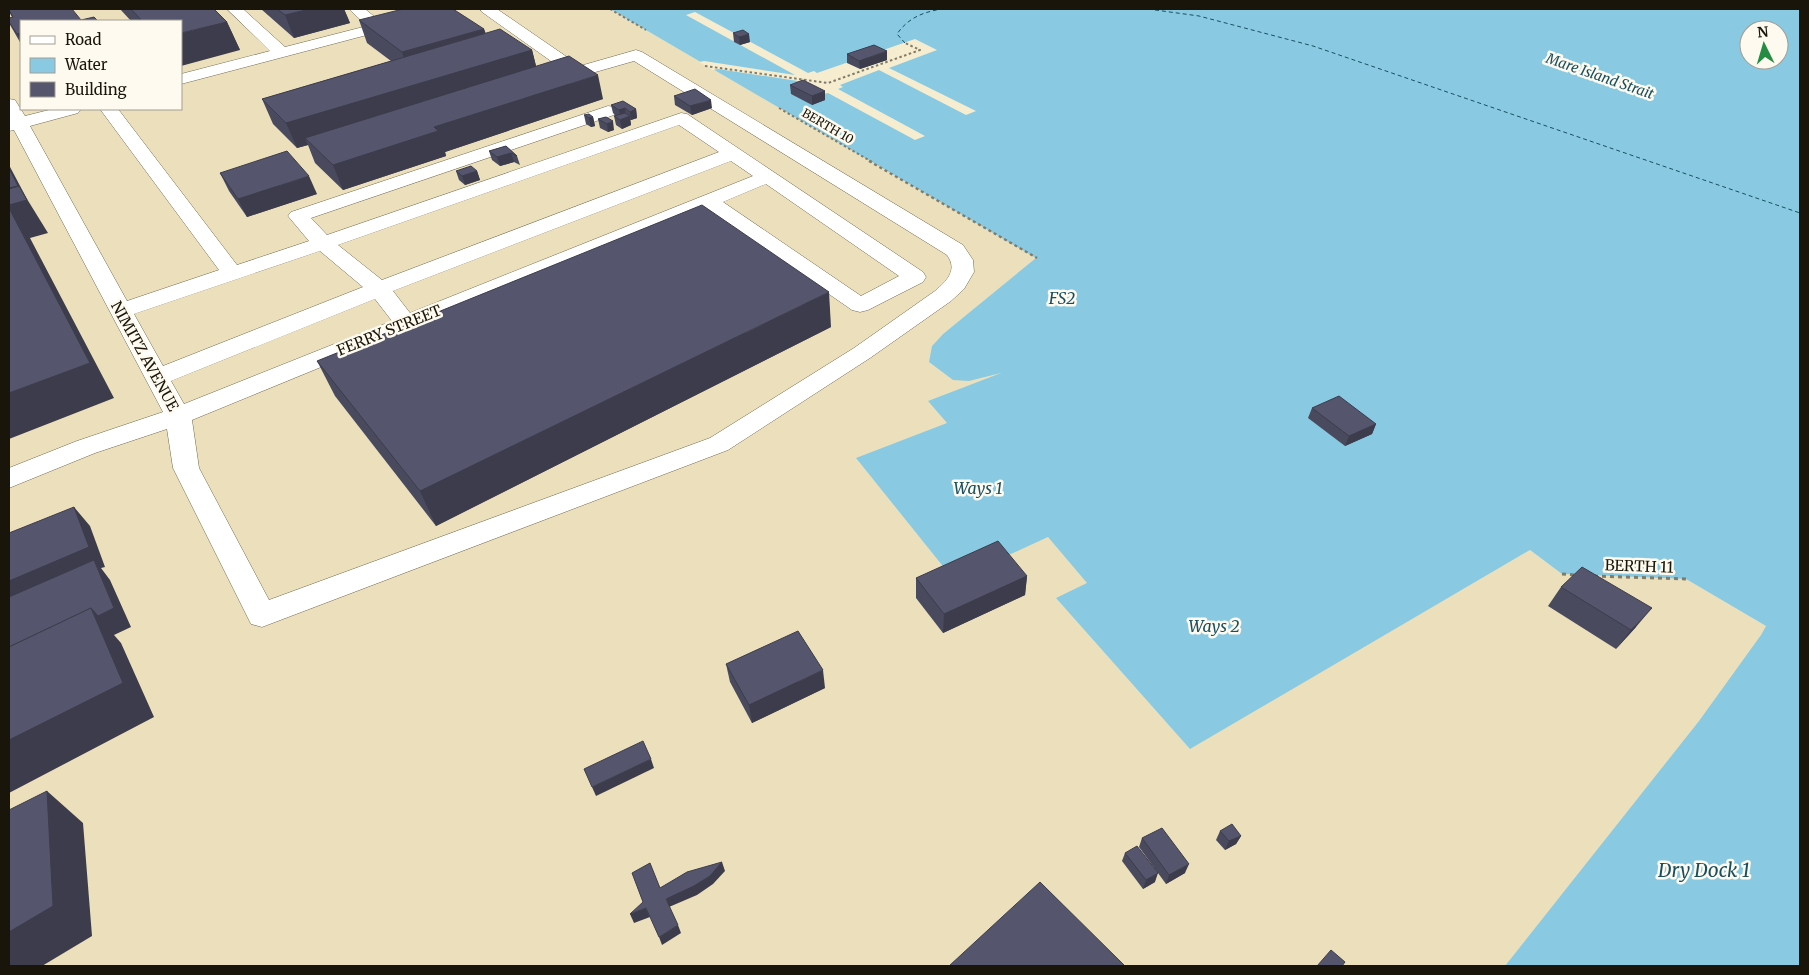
<svg xmlns="http://www.w3.org/2000/svg" width="1809" height="975" font-family="Merriweather,serif">
	<style>
		.built { fill: #ece0bc; fill-rule: evenodd }
		.water { fill: #89cae2; fill-rule: evenodd }
		.pier { fill: #f6edd0 }
		.lines { fill: none; stroke-linecap: round; stroke-linejoin: round }
		.ferry { stroke: #184f60; stroke-width: 1; stroke-dasharray: 4 3; stroke-linecap: butt }
		.minor-casing { stroke: #70684f; stroke-width: 1 }
		.path-far2 { stroke: #817b68; stroke-width: 2; stroke-dasharray: 2.5 2.5; stroke-linecap: butt }
		.path-far1 { stroke: #817b68; stroke-width: 2.5; stroke-dasharray: 3 3; stroke-linecap: butt }
		.path { stroke: #817b68; stroke-width: 3; stroke-dasharray: 4 4; stroke-linecap: butt }
		.minor { fill: #fff; fill-rule: evenodd }
		.wall { fill: #494a5e }
		.shaded-wall { fill: #3c3c4c }
		.building { fill: #55566d; stroke: #3c3c4c }
		.labels { text-anchor: middle; dominant-baseline: central; stroke-width: 5; stroke-linejoin: round; paint-order: stroke }
		.far-street-label { font-size: 12px; fill: #19150b; stroke: #fefaef }
		.far-water-label { font-size: 14px; font-style: italic; fill: #184f60; stroke: #fefaef }
		.street-label { font-size: 15px; fill: #19150b; stroke: #fefaef }
		.water-label { font-size: 16px; font-style: italic; fill: #184f60; stroke: #fefaef }
		.near-water-label { font-size: 19px; font-style: italic; fill: #184f60; stroke: #fefaef }
	</style>
	<rect width="100%" height="100%" fill="#f6edd0"/>
	<path class="built" d="M9 9H610L1034 255 1037 258 1034 261 943 334 932 346 1008 370 1218 732 1530 550 1562 574 1686 579 1766 626 1762 635 1800 966H9ZM21 21H181V109H21Z"/>
	<path class="water" d="M610 9H1800V966H1505L1699 721 1761 635 1766 626 1686 579 1562 574 1530 550 1190 749 1056 598 1087 583 1048 537 954 580 856 458 947 423 928 401 1001 373 969 381 953 380 929 362 932 346 943 334 1036 258ZM1749 30H1779V60H1749Z"/>
	<path class="pier" d="M695 12 808 73 814 71 817 73 915 39 937 50 889 68 976 111 966 115 879 70 840 85 843 87 838 89 925 136 915 140 828 93 823 94 798 81 718 69 713 70 699 62 704 61 795 75 686 15Z"/>
	<g class="lines">
		<g class="ferry">
			<path d="M1148 9 1199 16 1313 46 1800 213"/>
			<path d="M905 43 897 34C908 18 923 12 942 9"/>
		</g>
		<g class="minor-casing">
			<g id="minor">
				<path d="M227 9H243L285 47 367 26 349 9H365L381 22 432 9H457L454 12 181 84V74L270 51Z"/>
				<path d="M480 9H497L580 66 636 50 642 52 963 245 973 260 974 272 964 289 951 301 870 358 728 450 262 627 251 624 173 468 167 429 95 453 9 488V468L77 441 163 412 14 130 9 131V99L15 100 25 116 53 109H81L78 113 30 126 127 301 219 270 100 109H118L237 265 309 241 288 216 291 212 608 106 614 107 617 111 614 115 311 218 327 235 681 113 687 114 923 272 926 277 923 282 868 310 860 312 852 310 706 209 192 420 199 468 269 600 710 438 854 348 935 291C947 281 958 270 947 255L634 61 578 77 572 76 482 12ZM679 125 719 152 382 280 338 245ZM731 161 753 176 410 313 393 291ZM766 184 899 276 861 296 723 202ZM320 251 363 287 163 366 134 314ZM375 299 392 321 184 404 171 381Z"/>
			</g>
		</g>
		<g class="path-far2">
			<path d="M610 9 646 30"/>
			<path d="M705 66 828 83 920 50 905 43"/>
			<path d="M779 108 872 162"/>
		</g>
		<path class="path-far1" d="M869 161 1037 258"/>
		<g class="path">
			<path d="M1562 574 1575 575"/>
			<path d="M1594 576 1686 579"/>
		</g>
		<use href="#minor" class="minor"/>
	</g>
	<g class="wall">
		<path d="M9 9 81 20 21 21V44L9 23 12 17 9 12Z"/>
		<path d="M120 9H214L227 22 240 50 181 21H131Z"/>
		<path d="M261 9H344L350 23 294 38Z"/>
		<path d="M359 20 484 29 486 34 532 50 536 66 603 99 445 152 446 156 343 190 315 163 308 145 297 148 273 124 262 99 391 61 367 43Z"/>
		<path d="M733 33 750 42 740 45 734 42Z"/>
		<path d="M847 54 887 60 860 69 847 63Z"/>
		<path d="M790 85 825 91V100L812 105 791 94Z"/>
		<path d="M674 96 712 108 692 115 675 105Z"/>
		<path d="M611 105 636 109 637 118 631 120H630L631 125 622 129 616 125 614 116H616L613 113Z"/>
		<path d="M584 115 593 117 595 126 591 127 586 124Z"/>
		<path d="M606 117 614 130 608 132 600 128 598 119Z"/>
		<path d="M506 146 517 156 520 165 514 162 500 166 492 160 489 151Z"/>
		<path d="M456 171H477L480 180 465 185 459 180Z"/>
		<path d="M220 173 317 194 247 217 229 191Z"/>
		<path d="M831 327 436 526 335 396 317 361Z"/>
		<path d="M1312 408 1376 424 1372 434 1345 446 1308 418Z"/>
		<path d="M1027 576 1025 595 943 633 916 598V578Z"/>
		<path d="M1561 587 1636 627 1616 649 1548 606Z"/>
		<path d="M726 664 825 688 752 723 730 682Z"/>
		<path d="M1220 831 1241 836 1236 844 1225 850 1216 840Z"/>
		<path d="M1142 838 1185 873 1166 884 1139 847Z"/>
		<path d="M1125 853 1155 882 1143 889 1122 861Z"/>
	</g>
	<g class="shaded-wall">
		<path d="M310 9H344L350 23 294 38 285 15Z"/>
		<path d="M227 22 240 50 181 66V33Z"/>
		<path d="M484 29 491 52 410 76 402 52Z"/>
		<path d="M21 33V42L17 34Z"/>
		<path d="M749 34 750 42 740 45 739 37Z"/>
		<path d="M532 50 538 74 305 138 308 145 297 148 286 123Z"/>
		<path d="M887 51V60L860 69 859 61Z"/>
		<path d="M598 75 603 99 445 152 446 156 343 190 333 165 434 127Z"/>
		<path d="M825 91V100L812 105V96Z"/>
		<path d="M711 100 712 108 692 115 690 106Z"/>
		<path d="M625 108 626 117 621 119 619 110Z"/>
		<path d="M636 109 637 118 631 120 630 112Z"/>
		<path d="M630 116 631 125 622 129 620 120Z"/>
		<path d="M593 117 595 126 591 127 589 118Z"/>
		<path d="M613 121 614 130 608 132 607 124Z"/>
		<path d="M511 153 514 162 500 166 497 157Z"/>
		<path d="M9 165 27 199 48 233 30 238 114 398 9 439Z"/>
		<path d="M477 171 480 180 465 185 462 176Z"/>
		<path d="M309 176 317 194 247 217 238 199Z"/>
		<path d="M829 292 831 327 436 526 420 491Z"/>
		<path d="M1376 424 1372 434 1345 446 1349 436Z"/>
		<path d="M74 507 90 526 105 567 101 568 110 580 131 627 114 635 121 643 154 717 9 793V740L91 608H114L9 599V581Z"/>
		<path d="M1027 576 1025 595 943 633 944 614Z"/>
		<path d="M1652 608 1636 627 1616 649 1631 630Z"/>
		<path d="M823 670 825 688 752 723 749 705Z"/>
		<path d="M651 759 654 768 596 796 592 787Z"/>
		<path d="M47 791 83 823 92 936 42 966H9V932Z"/>
		<path d="M1241 836 1236 844 1225 850 1229 841Z"/>
		<path d="M722 862 725 871 713 884 697 895 669 907 666 899Z"/>
		<path d="M1189 864 1185 873 1166 884 1169 875Z"/>
		<path d="M1158 873 1155 882 1143 889 1146 880Z"/>
		<path d="M646 908 650 917 634 923 630 914Z"/>
		<path d="M678 925 681 933 662 945 659 937Z"/>
	</g>
	<g class="building">
		<path d="M9 9H72L81 20 94 17 98 21H21V33L17 34 9 22V18L13 17 9 10Z"/>
		<path d="M131 9H214L227 22 181 33V21H142Z"/>
		<path d="M277 9H310L285 15Z"/>
		<path d="M403 9H453L484 29 402 52 359 20Z"/>
		<path d="M500 29 532 50 286 123 262 99Z"/>
		<path d="M743 30 749 34 739 37 733 33Z"/>
		<path d="M874 45 887 51 859 61 847 54Z"/>
		<path d="M569 56 598 75 434 127 438 131 333 165 305 138Z"/>
		<path d="M803 80 825 91 812 96 790 85Z"/>
		<path d="M695 89 711 100 690 106 674 96Z"/>
		<path d="M623 101 636 109 630 112 625 108 619 110 611 105Z"/>
		<path d="M625 113 630 116 620 120 614 116Z"/>
		<path d="M589 114 593 117 589 118 584 115Z"/>
		<path d="M606 117 613 121 607 124 598 119Z"/>
		<path d="M506 146 517 156 511 153 497 157 489 151Z"/>
		<path d="M287 151 309 176 238 199 220 173Z"/>
		<path d="M471 166 477 171 462 176 456 171Z"/>
		<path d="M9 168 18 186 9 188Z"/>
		<path d="M19 186 27 200 9 205V189Z"/>
		<path d="M702 205 829 292 420 491 317 361Z"/>
		<path d="M9 208 90 363 9 393Z"/>
		<path d="M1339 396 1376 424 1349 436 1312 408Z"/>
		<path d="M74 507 89 547 9 581V533Z"/>
		<path d="M998 541 1027 576 944 614 916 578Z"/>
		<path d="M94 560 114 608 98 616 91 608 9 647V597Z"/>
		<path d="M1582 567 1652 608 1631 630 1561 587Z"/>
		<path d="M91 608 123 683 9 740V647Z"/>
		<path d="M798 631 823 670 749 705 726 664Z"/>
		<path d="M643 741 651 759 592 787 584 769Z"/>
		<path d="M47 791 53 906 9 932V810Z"/>
		<path d="M1232 824 1241 836 1229 841 1220 831Z"/>
		<path d="M1162 828 1189 864 1169 875 1142 838Z"/>
		<path d="M1137 846 1158 873 1146 880 1125 853Z"/>
		<path d="M722 862 710 876 694 886 666 899 678 925 659 937 646 908 630 914 643 902 632 873 650 863 660 888 687 872Z"/>
		<path d="M1040 882 1125 966H949Z"/>
		<path d="M1331 950 1345 962 1342 966H1317Z"/>
	</g>
	<g class="labels">
		<g class="far-street-label">
			<text transform="translate(828 126) rotate(30)">BERTH 10</text>
		</g>
		<g class="far-water-label">
			<text transform="translate(1600 76) rotate(19)">Mare Island Strait</text>
		</g>
		<g class="street-label">
			<text transform="translate(389 330) rotate(-22)">FERRY STREET</text>
			<text transform="translate(145 356) rotate(61)">NIMITZ AVENUE</text>
			<text transform="translate(1639 566) rotate(2)">BERTH 11</text>
		</g>
		<g class="water-label">
			<text x="1062" y="298">FS2</text>
			<text x="978" y="488">Ways 1</text>
			<text x="1214" y="626">Ways 2</text>
		</g>
		<g class="near-water-label">
			<text x="1704" y="870">Dry Dock 1</text>
		</g>
	</g>
	<rect width="1809" height="975" fill="none" stroke="#19150b" stroke-width="20"/>
	<rect x="20" y="20" width="162" height="90" fill="#fefaef" stroke="#a29e94"/>
	<rect x="30" y="36" width="25" height="8" fill="#ffffff" stroke="#a29e94"/>
	<text x="65" y="45" font-size="15" fill="#19150b">Road</text>
	<rect x="30" y="58" width="25" height="15" fill="#89cae2" stroke="#a29e94"/>
	<text x="65" y="70" font-size="15" fill="#19150b">Water</text>
	<rect x="30" y="82" width="25" height="15" fill="#55566d" stroke="#a29e94"/>
	<text x="65" y="95" font-size="15" fill="#19150b">Building</text>
	<g transform="translate(1764 45) rotate(355)"><circle r="24" fill="#fefaef" stroke="#a29e94"/>
	<path d="M0-4L9 19L0 12L-9 19Z" fill="#248d43"/>
	<text y="-8" font-size="14" font-weight="bold" text-anchor="middle" fill="#19150b">N</text>
	</g>
</svg>
